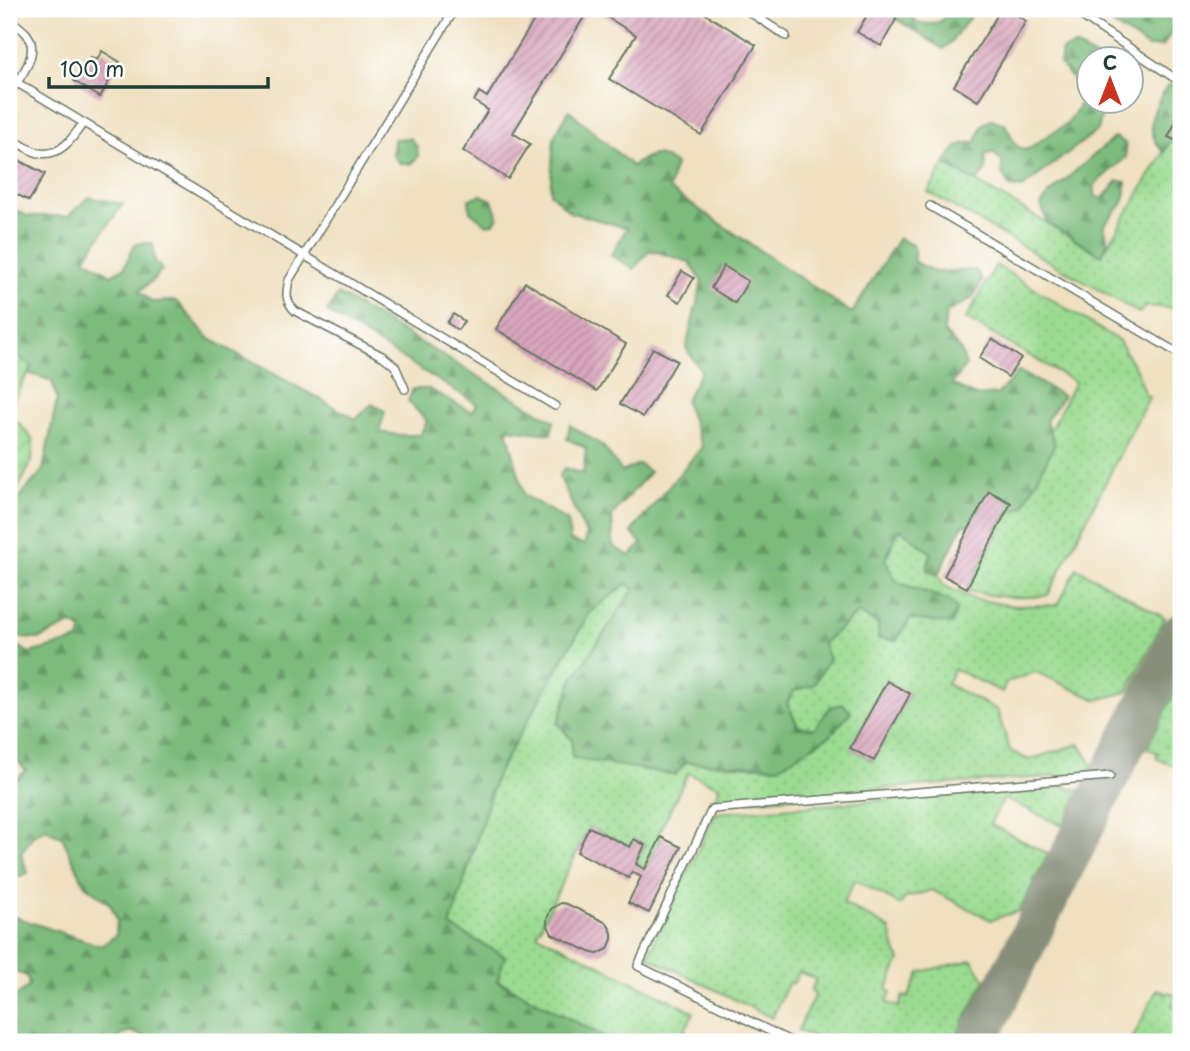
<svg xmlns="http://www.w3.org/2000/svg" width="1190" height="1051" font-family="'Playpen Sans',sans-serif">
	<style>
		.grass { fill: url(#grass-dots); stroke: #5d8c62; stroke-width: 2; fill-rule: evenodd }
		.forest { fill: url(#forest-firs); stroke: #4e7c58; stroke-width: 2 }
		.garden { fill: url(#garden-furrows); stroke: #5d8c62; stroke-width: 2 }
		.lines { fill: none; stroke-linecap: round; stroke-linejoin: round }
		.taxiway { stroke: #878e7a; stroke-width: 40 }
		.building { fill: url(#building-hatch) }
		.lane-casing { stroke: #687665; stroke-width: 10 }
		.lane { stroke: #fff; stroke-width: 7 }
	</style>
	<defs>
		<pattern id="grass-dots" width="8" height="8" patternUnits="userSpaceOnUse" patternTransform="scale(1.75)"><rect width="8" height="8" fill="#9bdb91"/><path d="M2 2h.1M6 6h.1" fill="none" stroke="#85bd7e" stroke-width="1.8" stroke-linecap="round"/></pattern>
		<pattern id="forest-firs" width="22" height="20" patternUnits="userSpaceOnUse" patternTransform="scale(1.75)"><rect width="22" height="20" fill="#7cbb7b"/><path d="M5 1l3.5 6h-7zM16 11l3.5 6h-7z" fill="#659966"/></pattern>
		<pattern id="garden-furrows" width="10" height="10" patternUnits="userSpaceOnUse" patternTransform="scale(1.75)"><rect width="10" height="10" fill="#9bdb91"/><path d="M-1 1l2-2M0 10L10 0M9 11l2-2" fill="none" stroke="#85bd7e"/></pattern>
		<pattern id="building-hatch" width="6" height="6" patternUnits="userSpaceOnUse" patternTransform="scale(1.75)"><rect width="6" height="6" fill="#daa7be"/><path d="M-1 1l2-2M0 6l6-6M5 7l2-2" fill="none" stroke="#b0899b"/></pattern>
	</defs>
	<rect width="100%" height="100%" fill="#fff"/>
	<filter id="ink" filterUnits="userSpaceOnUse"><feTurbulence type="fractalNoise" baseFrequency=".0143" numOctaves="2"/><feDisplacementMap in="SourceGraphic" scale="14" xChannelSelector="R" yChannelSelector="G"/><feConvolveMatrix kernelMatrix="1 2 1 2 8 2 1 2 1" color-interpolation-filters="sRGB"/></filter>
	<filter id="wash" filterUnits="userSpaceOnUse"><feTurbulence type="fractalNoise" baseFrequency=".00686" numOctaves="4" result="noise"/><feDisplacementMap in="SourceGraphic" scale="28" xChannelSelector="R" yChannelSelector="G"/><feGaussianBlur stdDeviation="1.57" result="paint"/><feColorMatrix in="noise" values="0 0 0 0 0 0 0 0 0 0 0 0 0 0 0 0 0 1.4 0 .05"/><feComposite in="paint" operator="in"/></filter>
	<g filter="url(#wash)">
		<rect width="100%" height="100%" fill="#efe0c0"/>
		<g class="grass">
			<path d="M1171 140 1181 145V309L1147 306 1139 313 928 192 945 164 1102 255Z"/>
			<path d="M996 265 1119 341 1138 373 1144 393 1149 397 1048 595C1021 600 993 596 967 591L1075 382 966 319Z"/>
			<path d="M900 528 931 553 927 570 938 575 943 585 973 599 1014 606 1058 605 1077 568 1165 618 1127 692 1097 700 1036 672 1007 682 1002 692 954 669 947 684 997 710 1010 751 1029 760 1079 744 1093 766 1087 774 876 789 712 804 720 787 688 773 658 835 661 837 645 869 636 864 645 845 634 839 630 847 589 827 537 934 694 1012 679 1042H614L497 980 450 927 497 774 590 612 627 583 634 589 573 679 558 723 572 740 686 762 778 767 831 735 830 707 815 729 798 726 787 703 823 643 858 613 878 624V638L896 641 910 619 947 600 897 582 884 559ZM886 681 910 694 873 761 851 748Z"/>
			<path d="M1181 688V770L1156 758 1158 753 1147 748 1176 690Z"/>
			<path d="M1067 786 1068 789 1081 790 1063 826 1004 798 990 824 1048 854 1019 911 991 920 932 890 905 898 900 905 855 880 843 903 890 929 893 943 900 960 887 989 891 992 887 1003 899 1007 903 996 908 998 920 972 972 960 985 980 953 1042H823L798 1030 815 994 811 991 816 979 799 972 793 984 789 982 772 1018 647 956 716 813Z"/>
			<path d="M1157 989 1167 994 1169 992 1177 996 1172 1006 1181 1010V1042H1131Z"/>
		</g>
		<g class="forest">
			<path d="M881 9H911L916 22C935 27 940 24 952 9H976L951 42 943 49Z"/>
			<path d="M1089 9H1179L1175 27 1162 47H1148Z"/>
			<path d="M1075 46 1099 59 1088 60V102H1105L1098 130 1022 188 1010 187 1002 174V162L993 152 985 155 986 170 976 182 945 164C955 148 957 143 976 142L982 125 992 119 1005 124 1016 146 1026 150 1069 122 1080 104 1081 89 1060 64 1062 50Z"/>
			<path d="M1181 83V125L1178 127 1164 153C1142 129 1153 111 1167 86Z"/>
			<path d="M569 110 632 166C651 154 655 150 675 164L669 189 852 313 899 238 914 246V262L935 272 976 270 982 281 972 298 946 313 944 332 961 351 966 365 952 384 975 396 998 394 1019 371 1063 396 1046 421 1055 444 1023 507 992 521 963 525 938 575 927 570 931 553 900 529 885 559 897 582 947 600 957 608 952 624 910 619 896 641 878 638V624L858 613 823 643 829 659 814 685 793 691 787 703 798 726 814 729 831 707 843 704 851 712 831 735 778 767 686 762 675 775 572 758V740L558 723 573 679 634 589 627 583 590 612 497 774 450 926 505 956 497 981 614 1042H159L130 1031 120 1036V1042H9V1001L29 986 27 976 13 971 9 974V906L12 916 101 946 116 935 117 919 110 904 85 885 62 837 46 829 33 835 21 854 28 873 15 878 9 870V773L18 778 26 770 9 752V644L12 642 29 653 79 640 82 629 71 624 39 639 22 638 9 634V513L12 506 43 470 57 399 52 381 28 373 9 348V206L27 216H68L89 197 123 204 85 258 111 275 124 268 135 244 153 243 155 261 162 270 152 281 139 291 151 302 176 301 210 339 356 419 372 404 385 411 379 432 400 435H420L427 421 408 401 413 389H429L472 412 477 404 327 312 338 294 554 421 551 434 507 429 524 495 568 521 570 541 585 545 586 534 559 476 565 468 583 474 586 448 567 439 570 425 603 446 622 472 639 464 650 472 612 515 613 546 630 556 642 544 631 532 702 447 685 401 701 371 686 348 702 282 690 262 650 250 634 269 611 255 627 228 570 212 550 193 554 137Z"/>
			<path d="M1115 137 1125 143 1126 157 1095 184V195L1102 199 1118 181 1126 182C1127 210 1116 206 1104 226 1108 238 1108 244 1102 255L1047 223 1041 205 1048 195Z"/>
			<path d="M410 138 417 147 418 157 411 164H401L393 155 394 139Z"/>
			<path d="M481 195 492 200 498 217 494 223 487 225 470 211 469 199Z"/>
		</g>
		<g class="garden">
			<path d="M9 351 32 366 9 408Z"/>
			<path d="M9 417 18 422 33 440 32 461 9 506Z"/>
		</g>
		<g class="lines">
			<path class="taxiway" d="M977 1042 1181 633"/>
		</g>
		<g id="blocks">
			<g class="building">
				<path d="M541 9H589L513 133 530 144 508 179 463 151 488 110 474 101 479 92 487 97Z"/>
				<path d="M594 9H697L756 45 701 135 609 79 636 35Z"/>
				<path d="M871 9H881L897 18 881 46 857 32Z"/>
				<path d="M1001 9H1007L1026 21 978 101 954 86Z"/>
				<path d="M102 51 120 62 100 97 74 81 79 72 81 73 91 57 97 60Z"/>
				<path d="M1176 122 1181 125V143L1168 137Z"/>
				<path d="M9 155 45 174 29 201 9 190Z"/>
				<path d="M724 266 748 281 735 303 711 288Z"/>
				<path d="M682 271 694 278 680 302 668 295Z"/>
				<path d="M525 282 626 344 597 391 496 329Z"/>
				<path d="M453 314 464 321 458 330 447 323Z"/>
				<path d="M992 339 1021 358 1008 377 979 358Z"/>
				<path d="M653 348 677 361 643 417 620 404Z"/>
				<path d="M989 491 1011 503 967 588 944 576Z"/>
				<path d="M887 681 910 694 874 761 850 748Z"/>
				<path d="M589 827 630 847 634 839 645 845 636 864 645 869 661 837 681 847 649 913 628 903 641 877 632 872 629 878 577 852Z"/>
				<path d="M561 903 567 904 607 923 612 933V939L608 949 598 954 592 953 552 934 547 924V919L551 909Z"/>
			</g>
		</g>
	</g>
	<g filter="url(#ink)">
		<use href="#blocks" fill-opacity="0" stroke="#687665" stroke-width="2"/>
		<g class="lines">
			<g class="lane-casing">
				<g id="lane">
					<path d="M745 9 786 36"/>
					<path d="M1071 9 1176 79 1181 76"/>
					<path d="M9 18C14 23 21 28 26 33 42 52 20 78 9 94"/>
					<path d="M9 78 555 406"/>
					<path d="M9 137C18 142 29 151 39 153 60 157 73 138 83 123"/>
					<path d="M930 206 1181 355"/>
					<path d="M405 389 395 366 384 357 295 311C285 300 286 294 289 280L455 9"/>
					<path d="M792 1042 638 966 712 809 1110 776"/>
				</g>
			</g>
			<use href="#lane" class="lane"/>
		</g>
	</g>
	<rect width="1190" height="1051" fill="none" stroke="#fff" stroke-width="35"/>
	<g transform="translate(1110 80)"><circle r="33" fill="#ffffff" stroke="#a5b1ae" stroke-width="2"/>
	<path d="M0-5L12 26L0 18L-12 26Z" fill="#c8321e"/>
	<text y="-10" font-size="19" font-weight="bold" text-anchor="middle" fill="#1f3d34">С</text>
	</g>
	<path d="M49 77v10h219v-10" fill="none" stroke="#1f3d34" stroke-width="3.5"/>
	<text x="60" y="77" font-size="21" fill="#1f3d34" stroke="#ffffff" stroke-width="5" paint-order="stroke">100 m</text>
</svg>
